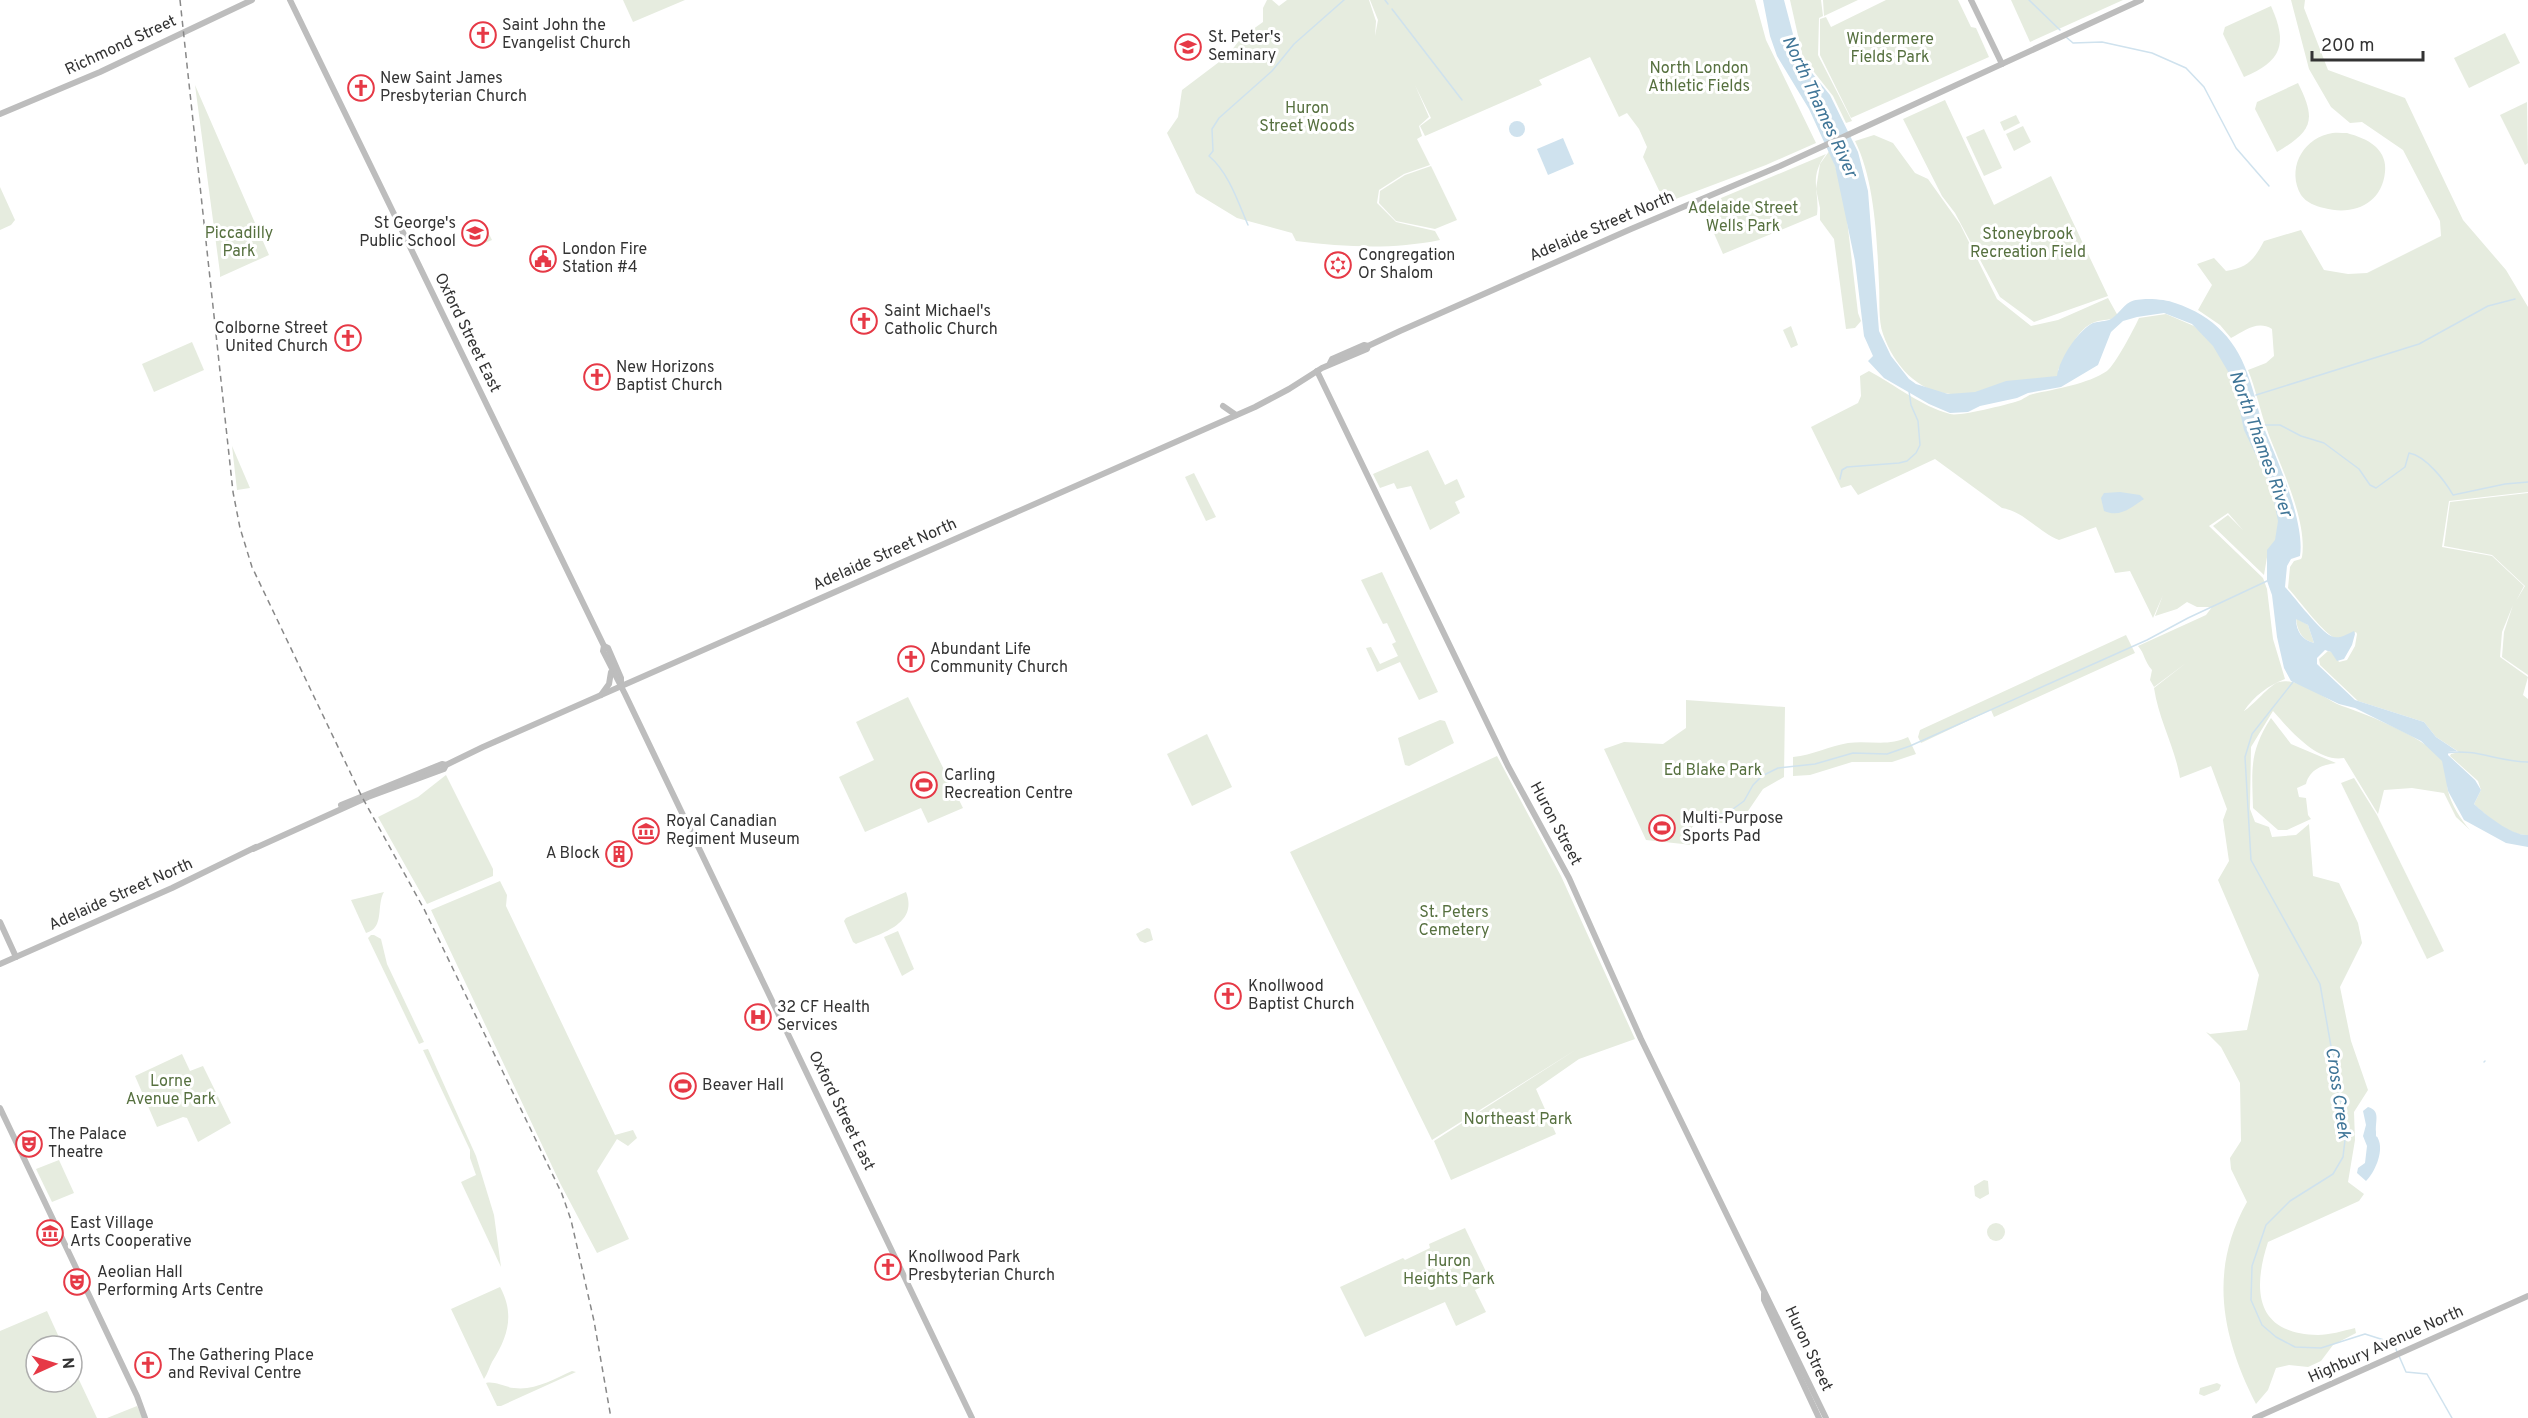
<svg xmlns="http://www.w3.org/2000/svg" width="2528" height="1418" font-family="Overpass,sans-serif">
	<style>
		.green { fill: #e6ecdf }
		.water { fill: #cfe2ee; fill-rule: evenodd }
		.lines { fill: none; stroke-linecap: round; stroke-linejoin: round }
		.stream { stroke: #cfe2ee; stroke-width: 1.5 }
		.secondary { stroke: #bdbdbd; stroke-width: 6 }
		.rail { stroke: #888; stroke-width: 1.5; stroke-dasharray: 6 4.5; stroke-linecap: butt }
		.labels { text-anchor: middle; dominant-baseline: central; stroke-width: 6; stroke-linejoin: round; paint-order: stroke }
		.poi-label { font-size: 16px; fill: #333; stroke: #fff; text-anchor: start }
		.park-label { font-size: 16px; fill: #56703f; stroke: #fff }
		.street-label { font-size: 16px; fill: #333; stroke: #fff }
		.water-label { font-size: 18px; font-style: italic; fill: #3f7597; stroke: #fff }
	</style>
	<rect width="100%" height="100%" fill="#fff"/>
	<g class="green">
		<path d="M623 0H685L633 22Z"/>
		<path d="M1267 0H1272L1279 6 1287 0H1369L1376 21 1375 36 1378 20 1370 0H1755L1766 40 1816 143 1766 165 1665 203 1643 157 1647 147 1639 129 1627 113 1619 117 1590 57 1539 80 1542 85 1425 136 1420 126 1431 118 1415 85 1429 117 1419 126 1422 136 1417 139 1430 165 1404 174 1379 190 1377 203 1396 222 1435 231 1440 240C1391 250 1345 247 1296 241L1292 233 1237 218 1196 193 1167 133 1178 117 1182 90 1227 56 1242 37 1263 22V8Z"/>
		<path d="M1790 0H1821L1823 16 1819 18 1818 55 1852 121 1846 123 1833 96 1803 58Z"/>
		<path d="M1823 0H1858L1824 16Z"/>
		<path d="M1886 0H1958L1971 27 1976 28 1989 57 1851 118 1820 55V19L1826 17 1831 27Z"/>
		<path d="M2011 0H2123L2030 42Z"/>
		<path d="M2291 0H2305L2304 8 2328 70 2405 98 2463 220 2506 270 2528 307V492L2449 501 2442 547 2492 556 2524 586 2516 601 2525 586 2492 555 2444 546 2450 502 2528 493V675L2502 657 2504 632 2513 605 2502 632 2500 657 2528 677 2523 695 2528 699V835C2509 836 2487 816 2474 804L2481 790 2478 781 2450 756 2451 754 2459 752 2436 737 2424 722 2358 701 2320 665 2319 659 2328 651 2334 653 2339 662 2347 660 2355 646 2357 634 2356 632C2349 635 2341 641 2333 637 2322 631 2298 599 2288 588L2290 567 2294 561 2301 559 2302 557C2308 518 2277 460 2265 424 2259 406 2255 387 2248 370L2266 363 2274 356 2272 329C2257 320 2245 331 2231 338L2220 325 2198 310 2212 285 2197 264 2214 258 2226 271C2247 268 2254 260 2264 241L2301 230 2324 270 2348 274 2367 273 2441 236 2440 221 2403 150 2362 122 2350 123 2331 107 2309 69Z"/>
		<path d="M2271 6C2288 44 2282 61 2244 77L2223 34 2225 27Z"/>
		<path d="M2505 33 2520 63 2469 88 2454 58Z"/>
		<path d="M2298 83C2317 121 2312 131 2277 152L2255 109 2257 102Z"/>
		<path d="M195 85 269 255 220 277V273Z"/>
		<path d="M1945 100 1994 205 2051 176 2108 296 2034 322 2000 297 1955 213 1942 196 1903 119Z"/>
		<path d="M2527 102 2528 163 2525 165 2500 115Z"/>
		<path d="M2016 115 2020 123 2004 131 2000 122Z"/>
		<path d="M2023 126 2031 142 2014 151 2006 134Z"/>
		<path d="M1984 129 2002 168 1984 176 1966 137Z"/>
		<path d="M2347 133C2357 136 2367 139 2376 147 2383 154 2386 162 2385 172 2382 204 2353 216 2324 208 2315 206 2307 203 2301 195 2287 170 2301 141 2328 134 2334 132 2341 133 2347 133Z"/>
		<path d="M1874 135 1893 143 1915 173 1928 179 1960 224 1997 299 2031 326 2058 320 2108 298 2118 316C2110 321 2104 319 2095 322 2077 328 2067 355 2058 370L2059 377C2029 382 1981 397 1951 394 1917 392 1894 365 1883 334 1878 320 1880 300 1879 284 1877 240 1875 181 1855 141Z"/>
		<path d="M1830 150 1844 194 1858 313 1861 321 1855 328 1846 329 1834 239 1820 220V208L1816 189 1820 164Z"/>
		<path d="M1826 154C1808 178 1820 191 1817 215L1723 254 1702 206Z"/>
		<path d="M1431 166 1457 220 1435 229 1396 221 1379 203 1380 191 1405 175Z"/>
		<path d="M0 187 15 220 11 225 0 230Z"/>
		<path d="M488 232 492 240 475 247 472 240Z"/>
		<path d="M2166 314 2194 326 2202 333 2215 347 2235 381 2256 450 2273 488 2280 522 2277 541 2268 551 2264 575 2213 526 2228 515 2243 530 2228 513 2209 526 2263 578 2267 589 2273 639 2285 679C2269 685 2254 696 2244 711 2254 705 2269 685 2279 682 2299 677 2324 699 2342 706 2368 715 2431 739 2444 763 2449 772 2446 781 2448 791 2451 804 2461 820 2470 830L2456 817 2444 793 2412 788 2384 790 2378 814 2344 758C2317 763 2289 729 2273 711L2251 747 2250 809 2255 822 2269 827 2272 837 2296 835 2309 824 2313 876 2339 883 2358 923 2362 943 2340 987 2351 1041 2368 1090 2354 1112 2355 1140 2348 1182 2364 1194 2359 1201 2268 1242C2252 1291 2256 1334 2318 1335 2329 1335 2343 1331 2355 1328L2356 1333 2333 1345 2321 1361 2308 1367 2289 1365 2276 1368 2268 1390 2256 1404C2222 1337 2208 1271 2247 1202L2231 1169 2230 1158 2241 1141 2240 1083 2221 1047 2206 1032 2210 1034 2247 1030 2259 975 2218 880 2229 861 2223 820 2227 809 2211 766 2180 778C2175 747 2159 721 2154 688L2186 663 2154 687 2150 680 2152 670C2144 661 2145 654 2138 646L2206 615 2212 607H2197L2187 602 2177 609 2155 616 2163 595 2153 618 2130 571 2115 573 2096 527 2059 540C2039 532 2023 511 2002 508L1935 459 1858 495 1851 485 1841 488 1811 427 1858 403 1861 396 1860 376 1869 371C1895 385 1921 406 1950 414 1959 417 2010 404 2021 400 2025 398 2028 395 2033 394 2055 389 2088 384 2107 371 2115 365 2134 329 2139 318Z"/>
		<path d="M1791 326 1798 345 1791 348 1783 330Z"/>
		<path d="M192 342 204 370 154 392 142 364Z"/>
		<path d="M232 446 250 488 237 490Z"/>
		<path d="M1428 450 1445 485 1457 479 1465 497 1455 502 1460 513 1430 530 1411 486 1397 489 1394 483 1380 488 1373 474Z"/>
		<path d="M1194 473 1216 517 1206 521 1185 477Z"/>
		<path d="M1382 572 1438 692 1419 700 1400 662 1377 672 1366 648 1371 647 1380 664 1398 656 1392 644 1396 642 1387 623 1383 624 1361 580Z"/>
		<path d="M2296 618 2308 625 2314 643C2302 640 2297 631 2296 618Z"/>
		<path d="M2126 635 2135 653 1994 717 1991 710 1921 743 1918 737 1920 730Z"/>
		<path d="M908 697 963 808 928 823 921 808 865 832 839 777 874 760 856 722Z"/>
		<path d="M1686 700 1785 707 1784 777 1763 789 1748 811 1726 823 1700 822 1692 827V845L1646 840 1604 749 1624 742 1663 744 1686 728Z"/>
		<path d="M2271 718 2291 744 2336 763C2322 765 2310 769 2306 784L2297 788 2299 797 2306 798 2308 815 2311 819 2287 830H2278L2253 808C2252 769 2249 752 2271 718Z"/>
		<path d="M1440 720 1445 721 1454 743 1409 766 1405 765 1398 738Z"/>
		<path d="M1207 734 1232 787 1192 806 1167 754Z"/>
		<path d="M1908 737 1916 754 1892 762H1852L1810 775 1793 776V757C1813 755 1829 746 1848 743 1868 740 1889 747 1908 737Z"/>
		<path d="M1497 756 1561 876 1635 1039 1579 1059 1536 1089 1556 1134 1451 1180 1434 1141 1577 1049 1432 1140 1290 852Z"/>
		<path d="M446 775 493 869V876L427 904 378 817 418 797Z"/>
		<path d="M2354 778 2377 815 2444 951 2427 959 2341 783Z"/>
		<path d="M500 881 507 895 506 906 615 1135 633 1130 637 1138 628 1146 617 1139 597 1171 629 1239 597 1253 560 1183 431 910Z"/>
		<path d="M384 892C376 905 385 928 366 933L351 900Z"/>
		<path d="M906 892C919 925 879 934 856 944L853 942 844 921 846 918Z"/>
		<path d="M1147 928 1150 929 1153 940 1145 943 1140 941 1136 934Z"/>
		<path d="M898 931 914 969 902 976 884 937Z"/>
		<path d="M371 935H374L381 939 387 964 424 1042 419 1044 368 938Z"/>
		<path d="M428 1049 476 1156 494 1215 501 1267 461 1182 476 1175 470 1158V1150L423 1050Z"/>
		<path d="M182 1054 190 1071 203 1066 231 1123 198 1142 187 1118 183 1117 157 1127 135 1076Z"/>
		<path d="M59 1160 74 1193 52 1202 36 1169Z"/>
		<path d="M1984 1180 1988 1181 1989 1194 1980 1199 1975 1196 1974 1186Z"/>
		<circle cx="1996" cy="1232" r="9"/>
		<path d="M1465 1228 1491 1282 1475 1290 1486 1312 1456 1326 1445 1302 1365 1337 1340 1287 1403 1258 1405 1260 1430 1248 1429 1244Z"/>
		<path d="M500 1287C515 1314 508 1337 492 1362 489 1368 488 1373 484 1379L451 1309Z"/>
		<path d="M47 1311 63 1346H36V1382H72V1365L97 1418H0V1331Z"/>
		<path d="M572 1371 576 1372 501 1406H497L486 1383C495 1381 504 1387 514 1388 534 1391 554 1379 572 1371Z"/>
		<path d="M2217 1383 2221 1385 2219 1390 2204 1396 2199 1394 2200 1388Z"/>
		<path d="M137 1406 143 1418H107Z"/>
	</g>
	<g class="water">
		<path d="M1763 0H1784L1799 57 1830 95 1858 152 1868 191 1879 331 1891 356 1909 379 1916 384 1948 394 1975 392 2006 381 2057 376C2060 358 2076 334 2091 324 2096 321 2103 322 2109 320 2118 316 2122 306 2130 302 2140 297 2165 299 2175 303 2214 316 2238 341 2250 381 2256 398 2259 416 2266 433 2279 464 2305 523 2300 556L2291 559 2287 566 2285 587C2295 598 2320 631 2331 636 2339 640 2347 634 2354 631L2355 634 2352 645 2344 659 2337 661 2331 652 2325 650 2317 658V664L2355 700 2424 722 2436 737 2457 751 2448 752V755L2475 780 2481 790 2474 804C2486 815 2512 836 2528 835V847L2506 843 2464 820 2448 791 2442 761 2421 741 2355 708 2339 704 2291 681 2284 668 2277 637 2272 595 2267 581V550L2275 540 2278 521 2271 487 2244 430 2233 380 2213 346 2192 324 2164 313 2137 317 2123 321 2111 332 2098 365 2061 387 2028 393 2017 398 1980 406 1968 412 1950 413 1929 404 1884 378 1868 361 1873 356 1864 336 1855 261 1835 166 1809 109 1777 56 1770 36ZM2296 619 2308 625 2314 643C2302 640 2296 631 2296 619Z"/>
		<circle cx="1517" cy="129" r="8"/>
		<path d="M1563 138 1574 164 1548 175 1537 149Z"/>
		<path d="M2120 492 2140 495 2144 499C2130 508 2120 518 2104 511L2101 498 2104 493Z"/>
		<path d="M2368 1107C2381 1111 2375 1121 2376 1132 2376 1141 2376 1132 2379 1141 2383 1153 2375 1172 2366 1181L2357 1173 2358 1168 2365 1163 2367 1146 2363 1136 2366 1125 2363 1111Z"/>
	</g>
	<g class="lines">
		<g class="stream">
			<path d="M1385 0 1388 4"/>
			<path d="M2029 0 2060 30"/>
			<path d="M1392 9 1462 100"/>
			<path d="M2066 37 2073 43 2102 42 2152 53 2186 68 2204 87 2236 148 2269 186"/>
			<path d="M1248 225C1238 202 1229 173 1209 156L1213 151 1212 129 1219 118 1272 71 1294 44 1344 0"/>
			<path d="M2256 395 2419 344 2488 306 2515 299"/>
			<path d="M2265 425H2280L2301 436 2324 443 2359 469 2370 485 2376 488 2405 467 2409 453C2426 456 2445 481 2453 495L2505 484 2528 482"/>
			<path d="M1840 479 1842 470 1847 467 1899 463 1907 461 1916 453 1920 445 1918 421 1911 405 1909 391"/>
			<path d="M2293 682 2252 734 2245 757 2251 860 2320 984 2346 1131 2343 1157 2333 1174 2290 1201 2266 1225 2252 1266 2251 1300 2262 1325 2276 1337 2295 1347 2321 1348 2365 1334 2387 1341 2395 1346 2397 1352"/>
			<path d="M2446 753C2474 748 2500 762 2528 762"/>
			<path d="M1706 816 1722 814 1733 809 1744 801 1753 785 1762 776 1778 768 1815 764 1853 753 1887 754 1910 746 2147 640 2188 618 2267 581"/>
			<path d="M2484 1062 2485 1061"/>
			<path d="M2399 1356 2406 1372 2427 1374 2452 1418"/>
		</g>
		<g class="secondary">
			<path d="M290 0 604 646 608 648 621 678V686"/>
			<path d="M1971 0 2002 64"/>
			<path d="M0 114 100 72 252 0"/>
			<path d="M1330 363 1332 359 1364 345 1368 346"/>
			<path d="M1317 371 1508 766 1569 878 1641 1039 1826 1418"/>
			<path d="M1223 406 1236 415"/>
			<path d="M604 646 603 651 625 694 972 1418"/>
			<path d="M601 695 609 684 611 672"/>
			<path d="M341 805 442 764 446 765"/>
			<path d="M253 849 368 797 444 769 446 765 483 747 1255 407 1289 389 1322 368 1367 349 1368 346 1400 331 1631 229 1780 166 2141 0"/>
			<path d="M0 922 16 957"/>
			<path d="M0 964 172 888 256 847"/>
			<path d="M0 1108 137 1396 145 1418"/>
			<path d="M1764 1294V1300L1819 1418"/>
			<path d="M2255 1418 2528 1296"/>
		</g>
		<path class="rail" d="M180 0 233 492 240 528 252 567 362 797 424 909 562 1194 571 1220 594 1321 611 1418"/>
	</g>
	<defs>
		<g id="church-ring" transform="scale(1.35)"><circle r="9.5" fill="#fff" stroke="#e63946" stroke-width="1.5"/><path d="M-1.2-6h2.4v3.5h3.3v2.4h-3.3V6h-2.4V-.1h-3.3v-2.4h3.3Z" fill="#e63946"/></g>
		<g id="university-ring" transform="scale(1.35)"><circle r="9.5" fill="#fff" stroke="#e63946" stroke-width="1.5"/><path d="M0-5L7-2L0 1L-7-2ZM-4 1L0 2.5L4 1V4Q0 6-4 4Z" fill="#e63946"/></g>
		<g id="school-ring" transform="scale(1.35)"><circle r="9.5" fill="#fff" stroke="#e63946" stroke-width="1.5"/><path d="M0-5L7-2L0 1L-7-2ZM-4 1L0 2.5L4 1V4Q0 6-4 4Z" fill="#e63946"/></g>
		<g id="civic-ring" transform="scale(1.35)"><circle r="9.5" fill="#fff" stroke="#e63946" stroke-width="1.5"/><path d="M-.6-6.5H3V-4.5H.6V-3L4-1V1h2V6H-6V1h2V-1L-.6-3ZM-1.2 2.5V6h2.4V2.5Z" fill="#e63946"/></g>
		<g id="synagogue-ring" transform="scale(1.35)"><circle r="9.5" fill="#fff" stroke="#e63946" stroke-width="1.5"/><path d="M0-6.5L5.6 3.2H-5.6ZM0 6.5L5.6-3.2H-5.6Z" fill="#e63946"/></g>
		<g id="stadium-ring" transform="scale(1.35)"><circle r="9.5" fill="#fff" stroke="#e63946" stroke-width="1.5"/><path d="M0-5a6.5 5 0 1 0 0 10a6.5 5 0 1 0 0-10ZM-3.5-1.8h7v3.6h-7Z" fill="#e63946"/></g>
		<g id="museum-ring" transform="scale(1.35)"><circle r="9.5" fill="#fff" stroke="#e63946" stroke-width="1.5"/><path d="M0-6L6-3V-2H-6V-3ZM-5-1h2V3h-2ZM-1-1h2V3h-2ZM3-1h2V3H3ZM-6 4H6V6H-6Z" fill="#e63946"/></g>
		<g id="building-ring" transform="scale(1.35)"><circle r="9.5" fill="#fff" stroke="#e63946" stroke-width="1.5"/><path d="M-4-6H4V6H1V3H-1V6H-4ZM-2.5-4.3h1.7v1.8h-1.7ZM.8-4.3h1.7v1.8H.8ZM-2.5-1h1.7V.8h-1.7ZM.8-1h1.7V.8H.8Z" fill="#e63946"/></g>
		<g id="hospital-ring" transform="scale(1.35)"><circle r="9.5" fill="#fff" stroke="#e63946" stroke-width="1.5"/><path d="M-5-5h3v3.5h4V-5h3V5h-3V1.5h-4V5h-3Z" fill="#e63946"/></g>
		<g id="theatre-ring" transform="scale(1.35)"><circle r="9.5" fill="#fff" stroke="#e63946" stroke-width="1.5"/><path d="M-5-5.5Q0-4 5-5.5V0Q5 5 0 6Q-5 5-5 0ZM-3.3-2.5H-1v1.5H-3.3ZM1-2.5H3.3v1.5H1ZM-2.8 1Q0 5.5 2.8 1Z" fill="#e63946"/></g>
	</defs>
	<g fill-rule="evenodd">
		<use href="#church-ring" x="483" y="35"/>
		<use href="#university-ring" x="1188" y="47"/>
		<use href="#church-ring" x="361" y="88"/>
		<use href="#school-ring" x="475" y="233"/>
		<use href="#civic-ring" x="543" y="259"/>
		<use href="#synagogue-ring" x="1338" y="265"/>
		<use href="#church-ring" x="864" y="321"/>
		<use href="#church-ring" x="348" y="338"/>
		<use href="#church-ring" x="597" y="377"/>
		<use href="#church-ring" x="911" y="659"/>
		<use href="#stadium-ring" x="924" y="785"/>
		<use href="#stadium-ring" x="1662" y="828"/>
		<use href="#museum-ring" x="646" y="831"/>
		<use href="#building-ring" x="619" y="854"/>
		<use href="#church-ring" x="1228" y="996"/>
		<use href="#hospital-ring" x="758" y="1017"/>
		<use href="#stadium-ring" x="683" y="1086"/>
		<use href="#theatre-ring" x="29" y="1144"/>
		<use href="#museum-ring" x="50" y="1233"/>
		<use href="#church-ring" x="888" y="1267"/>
		<use href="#theatre-ring" x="77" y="1282"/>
		<use href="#church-ring" x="148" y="1365"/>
	</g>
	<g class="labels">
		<g class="poi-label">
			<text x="502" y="26">Saint John the<tspan x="502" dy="18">Evangelist Church</tspan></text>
			<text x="1208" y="38">St. Peter's<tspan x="1208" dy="18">Seminary</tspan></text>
			<text x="380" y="79">New Saint James<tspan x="380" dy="18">Presbyterian Church</tspan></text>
			<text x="456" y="224" text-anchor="end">St George's<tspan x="456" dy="18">Public School</tspan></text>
			<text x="562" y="250">London Fire<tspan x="562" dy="18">Station #4</tspan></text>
			<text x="1358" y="256">Congregation<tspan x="1358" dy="18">Or Shalom</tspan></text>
			<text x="884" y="312">Saint Michael's<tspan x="884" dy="18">Catholic Church</tspan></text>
			<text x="328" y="329" text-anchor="end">Colborne Street<tspan x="328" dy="18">United Church</tspan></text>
			<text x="616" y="368">New Horizons<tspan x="616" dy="18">Baptist Church</tspan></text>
			<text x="930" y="650">Abundant Life<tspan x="930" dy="18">Community Church</tspan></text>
			<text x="944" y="776">Carling<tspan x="944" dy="18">Recreation Centre</tspan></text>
			<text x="1682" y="819">Multi-Purpose<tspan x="1682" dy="18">Sports Pad</tspan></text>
			<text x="666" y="822">Royal Canadian<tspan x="666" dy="18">Regiment Museum</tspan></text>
			<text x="600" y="854" text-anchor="end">A Block</text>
			<text x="1248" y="987">Knollwood<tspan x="1248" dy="18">Baptist Church</tspan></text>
			<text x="777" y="1008">32 CF Health<tspan x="777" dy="18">Services</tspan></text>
			<text x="702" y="1086">Beaver Hall</text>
			<text x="48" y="1135">The Palace<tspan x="48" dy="18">Theatre</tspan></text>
			<text x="70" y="1224">East Village<tspan x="70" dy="18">Arts Cooperative</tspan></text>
			<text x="908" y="1258">Knollwood Park<tspan x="908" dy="18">Presbyterian Church</tspan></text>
			<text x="97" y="1273">Aeolian Hall<tspan x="97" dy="18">Performing Arts Centre</tspan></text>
			<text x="168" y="1356">The Gathering Place<tspan x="168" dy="18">and Revival Centre</tspan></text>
		</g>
		<g class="park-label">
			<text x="1890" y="40">Windermere<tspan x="1890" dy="18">Fields Park</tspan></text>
			<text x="1699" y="69">North London<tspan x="1699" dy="18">Athletic Fields</tspan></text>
			<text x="1307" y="109">Huron<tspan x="1307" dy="18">Street Woods</tspan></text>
			<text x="1743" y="209">Adelaide Street<tspan x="1743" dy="18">Wells Park</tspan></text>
			<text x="239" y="234">Piccadilly<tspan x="239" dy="18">Park</tspan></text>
			<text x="2028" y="235">Stoneybrook<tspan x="2028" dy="18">Recreation Field</tspan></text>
			<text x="1713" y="771">Ed Blake Park</text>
			<text x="1454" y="913">St. Peters<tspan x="1454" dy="18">Cemetery</tspan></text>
			<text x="171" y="1082">Lorne<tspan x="171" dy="18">Avenue Park</tspan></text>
			<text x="1518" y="1120">Northeast Park</text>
			<text x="1449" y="1262">Huron<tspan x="1449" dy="18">Heights Park</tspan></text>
		</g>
		<g class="street-label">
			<text transform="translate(121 46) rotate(-25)">Richmond Street</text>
			<text transform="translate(1602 227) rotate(-23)">Adelaide Street North</text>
			<text transform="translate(467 333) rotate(64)">Oxford Street East</text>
			<text transform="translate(885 555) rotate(-24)">Adelaide Street North</text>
			<text transform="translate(1555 824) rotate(62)">Huron Street</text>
			<text transform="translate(121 895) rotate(-24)">Adelaide Street North</text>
			<text transform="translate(841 1111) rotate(64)">Oxford Street East</text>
			<text transform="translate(2386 1345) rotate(-24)">Highbury Avenue North</text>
			<text transform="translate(1808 1349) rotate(65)">Huron Street</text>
		</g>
		<g class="water-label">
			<text transform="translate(1819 107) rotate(65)">North Thames River</text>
			<text transform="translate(2260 444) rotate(70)">North Thames River</text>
			<text transform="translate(2337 1093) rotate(82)">Cross Creek</text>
		</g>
	</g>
	<g transform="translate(54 1364) rotate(86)"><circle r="28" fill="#ffffff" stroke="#adadad" stroke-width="1.5"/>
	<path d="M0-4.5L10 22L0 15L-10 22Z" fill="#e63946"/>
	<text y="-9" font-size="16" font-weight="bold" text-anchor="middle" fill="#333333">N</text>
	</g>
	<path d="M2312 51v9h111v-9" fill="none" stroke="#333333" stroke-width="3"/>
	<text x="2321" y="51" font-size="18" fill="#333333" stroke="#ffffff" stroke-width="4.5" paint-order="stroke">200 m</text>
</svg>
